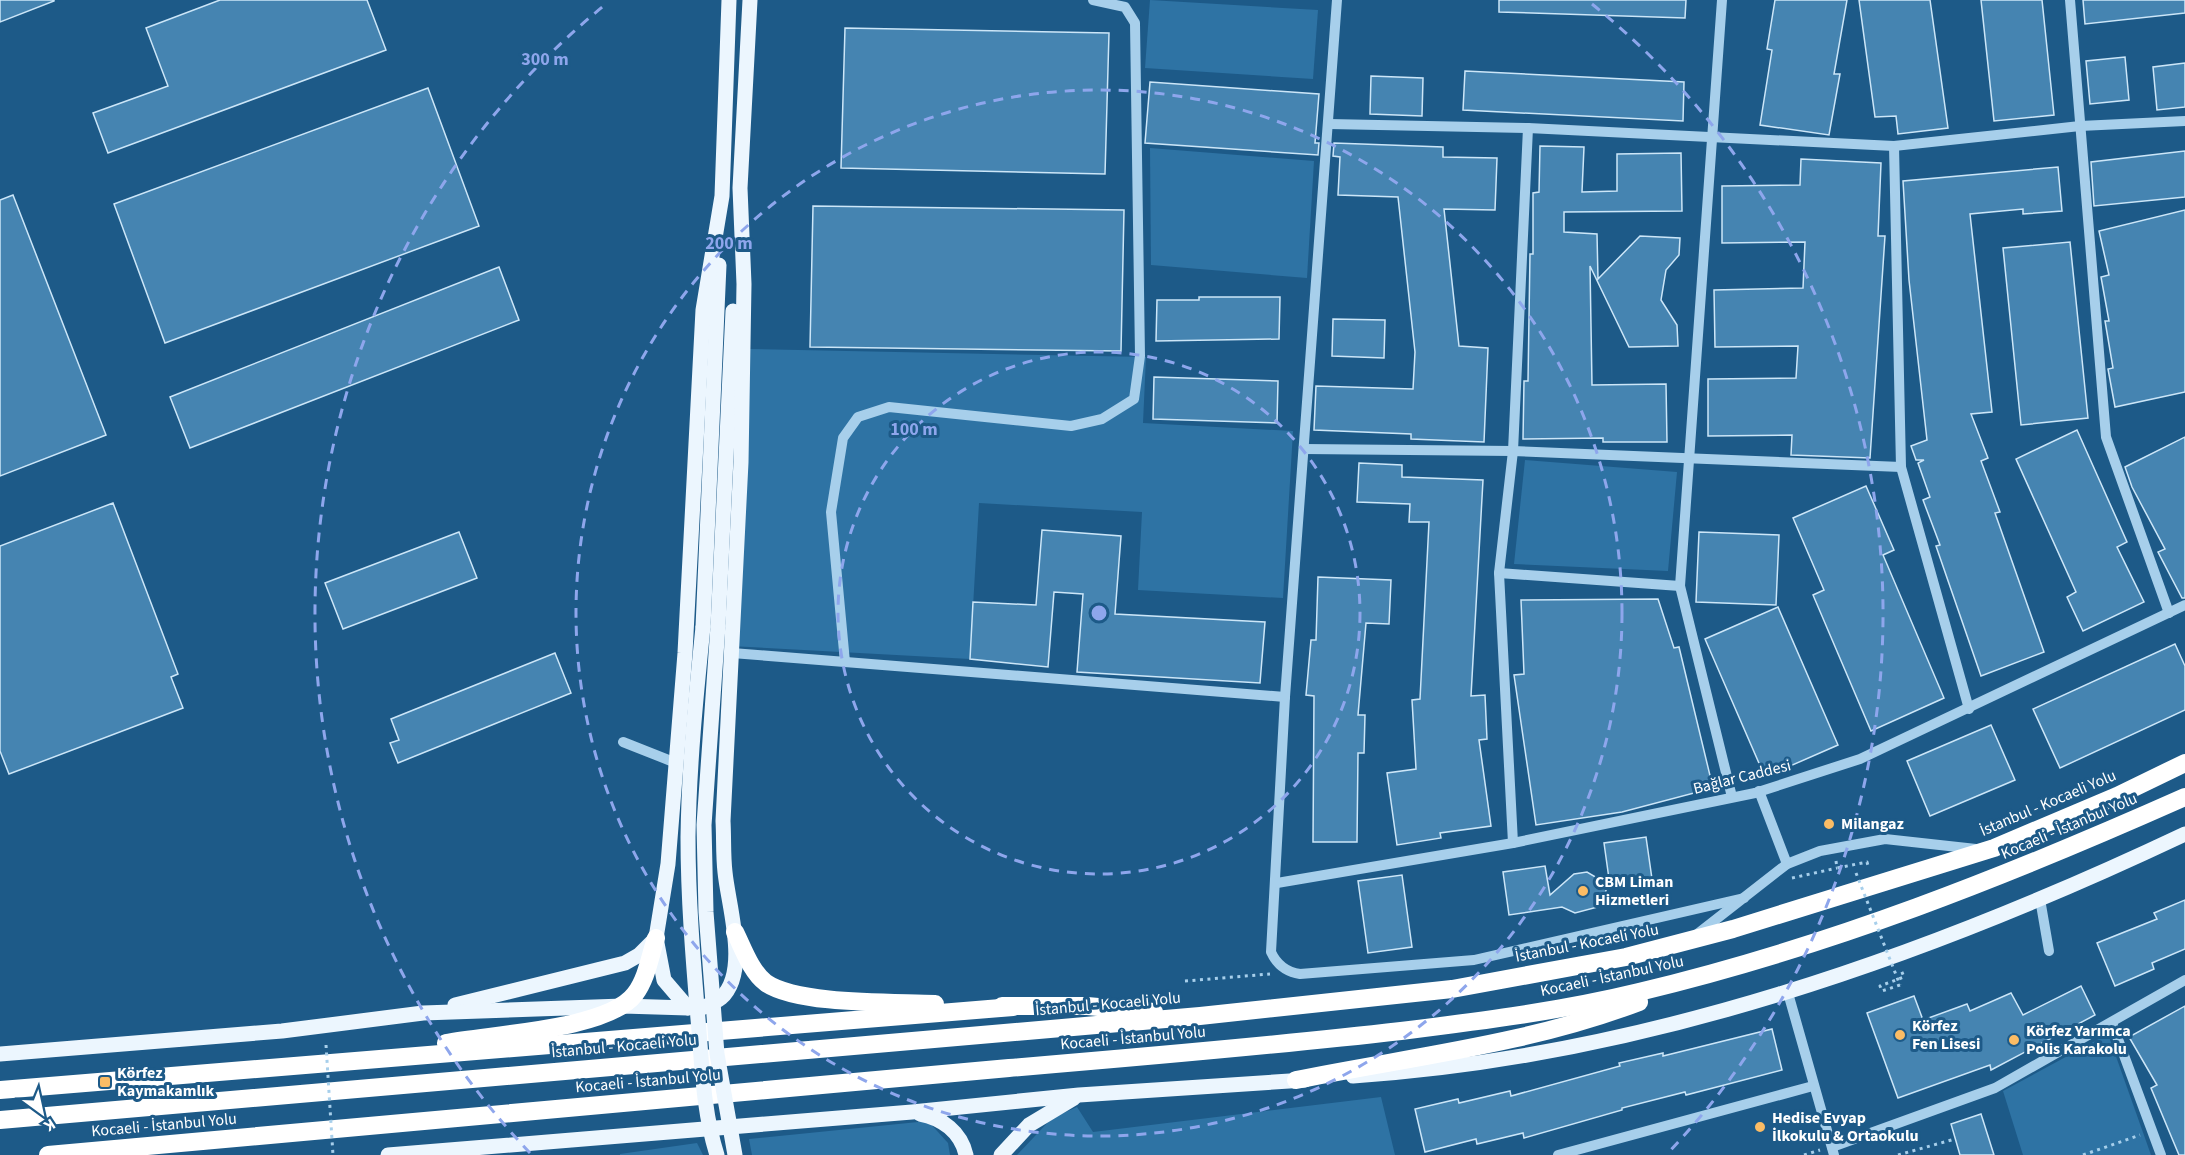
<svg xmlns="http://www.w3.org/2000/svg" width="2185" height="1155" font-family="'Source Sans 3',sans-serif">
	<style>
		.green { fill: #2e73a4 }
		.building { fill: #4584b1; stroke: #cce6f8; stroke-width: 1.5 }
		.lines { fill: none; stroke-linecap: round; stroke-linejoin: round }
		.path { stroke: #a7cfeb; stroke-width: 3; stroke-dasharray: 3 4.5; stroke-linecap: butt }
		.minor { stroke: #a7cfeb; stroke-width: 10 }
		.major { stroke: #ecf6fe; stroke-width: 15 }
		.highway { stroke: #fff; stroke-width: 18 }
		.path-bridge { stroke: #a7cfeb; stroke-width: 3; stroke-dasharray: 3 4.5; stroke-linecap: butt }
		.major-bridge { stroke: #ecf6fe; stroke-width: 15 }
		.ring { fill: none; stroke: #8ea6ec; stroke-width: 3; stroke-dasharray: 10 8 }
		.poi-dot { fill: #fbbc65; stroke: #1d5a88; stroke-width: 2 }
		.labels { text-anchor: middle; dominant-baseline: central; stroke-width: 6; stroke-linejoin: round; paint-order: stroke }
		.street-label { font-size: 16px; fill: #fff; stroke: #1d5a88 }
		.poi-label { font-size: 16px; font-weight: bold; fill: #fff; stroke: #1d5a88; text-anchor: start }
		.centre { fill: #8ea6ec; stroke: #1d5a88; stroke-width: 3 }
		.ring-label { font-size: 18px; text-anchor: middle; font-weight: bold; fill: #8ea6ec; stroke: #1d5a88; stroke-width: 6; stroke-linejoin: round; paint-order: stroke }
	</style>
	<rect width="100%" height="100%" fill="#1d5a88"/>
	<g class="green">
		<path d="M1150 0 1318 10 1313 79 1145 68Z"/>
		<path d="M1150 148 1314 161 1307 278 1151 265Z"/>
		<path d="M747 349 1146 357 1143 423 1293 431 1283 598 1138 590 1142 512 979 503 970 659 730 646Z"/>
		<path d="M1525 460 1677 472 1668 571 1514 564Z"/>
		<path d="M2108 1034 2151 1155H2023L2003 1091Z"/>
		<path d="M1381 1097 1395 1155H1017L1052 1118 1077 1107 1093 1132Z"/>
		<path d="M928 1121 948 1143 950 1155H752L749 1139Z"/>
		<path d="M697 1143 703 1155H620V1154Z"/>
	</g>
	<g class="building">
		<path d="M0 0H54V1L0 22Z"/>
		<path d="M220 0H367L386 50 108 153 93 113 168 86 146 28Z"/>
		<path d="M1499 0H1686L1685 18 1499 12Z"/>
		<path d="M1775 0H1847L1834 74H1840L1829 135 1760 125 1772 50 1767 49Z"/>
		<path d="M1859 0H1930L1948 128 1898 134 1896 116 1875 117Z"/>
		<path d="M1981 0H2042L2054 115 1994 121Z"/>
		<path d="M2083 0H2185V13L2085 24Z"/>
		<path d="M845 28 1109 33 1105 174 841 168Z"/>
		<path d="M2125 57 2129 100 2090 104 2086 61Z"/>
		<path d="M2185 63V107L2157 110 2153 67Z"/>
		<path d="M1465 71 1684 82 1683 121 1463 110Z"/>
		<path d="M1371 76 1423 78 1422 116 1370 114Z"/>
		<path d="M1150 82 1319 94 1315 143H1319L1318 155 1145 143Z"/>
		<path d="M428 88 479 226 165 343 114 204Z"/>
		<path d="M1334 143 1443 147V157L1497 158 1495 210 1444 209 1459 346 1488 348 1484 442 1411 439V434L1314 430 1316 386 1413 389 1415 352 1398 197 1338 195 1340 157 1333 156Z"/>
		<path d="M1540 146 1584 147 1582 192 1617 191V154L1681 153 1682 211 1564 212V232L1597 234 1598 279 1640 236 1680 238 1679 255 1666 270 1661 300 1677 325 1678 346 1629 347 1590 266 1592 385 1666 384 1667 442H1603V438L1523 439 1524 381H1528L1530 254H1533V193L1539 192Z"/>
		<path d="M2185 151V197L2094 206 2091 162Z"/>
		<path d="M1801 159 1881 163 1878 236H1885L1870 458 1791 455 1792 435 1708 436V379L1796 378 1798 346 1715 347 1714 290 1803 288 1805 242 1722 243V186L1800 185Z"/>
		<path d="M2058 167 2062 211 2023 214V209L1970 214 1992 412 1971 414 1988 458 1981 461 2000 512 1995 513 2044 652 1981 676 1936 546 1940 545 1923 500 1930 497 1918 463 1924 460H1916L1911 446 1927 440 1909 280 1903 181Z"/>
		<path d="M13 195 106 435 0 476V200Z"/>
		<path d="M813 206 1124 210 1121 351 810 347Z"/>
		<path d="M2185 210V392L2115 407 2108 369 2113 368 2105 321H2109L2101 277 2109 275 2099 231Z"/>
		<path d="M2070 242 2088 418 2021 425 2003 248Z"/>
		<path d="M499 267 519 320 190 448 170 397Z"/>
		<path d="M1199 297H1280L1279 339 1156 341 1157 300H1199Z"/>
		<path d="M1333 319 1385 320 1384 358 1332 356Z"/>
		<path d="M1154 377 1278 381 1277 423 1153 419Z"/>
		<path d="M2077 430 2127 542 2117 547 2144 602 2083 631 2067 597 2076 592 2016 459Z"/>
		<path d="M2185 437V598H2182L2158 552 2165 549 2132 487 2125 467Z"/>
		<path d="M1359 463 1402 465V477L1483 480 1471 696 1485 695 1487 739 1479 740 1491 826 1440 833 1441 838 1397 845 1387 773 1416 769 1412 700 1420 699 1429 522H1409L1410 504 1357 502Z"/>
		<path d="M1866 486 1894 550 1883 555 1944 698 1871 731 1813 595 1824 590 1793 518Z"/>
		<path d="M113 503 178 674 171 677 183 708 9 774 0 751V546Z"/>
		<path d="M1042 530 1121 536 1115 614 1265 622 1260 683 1077 672 1083 594 1054 592 1048 667 970 659 973 602 1036 605Z"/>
		<path d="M459 532 477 578 343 629 325 583Z"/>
		<path d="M1699 532 1779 535 1776 605 1696 602Z"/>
		<path d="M1318 577 1391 580 1389 624 1366 623 1358 715H1365L1364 753H1358L1357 842H1313L1314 696 1306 695 1311 640H1316Z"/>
		<path d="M1658 599 1674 648 1679 647 1713 788 1622 812 1536 825 1514 675 1524 674 1521 600Z"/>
		<path d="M1778 607 1838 745 1765 777 1705 639Z"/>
		<path d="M2175 644 2185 666V710L2060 768 2033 709Z"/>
		<path d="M555 653 571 693 398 763 390 743 399 740 391 719Z"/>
		<path d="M1991 725 2015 780 1930 816 1907 761Z"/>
		<path d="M1646 837 1652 879 1610 886 1604 843Z"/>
		<path d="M1545 866 1550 895 1574 874 1587 872 1604 882 1609 904 1575 913 1562 907 1509 915 1503 872Z"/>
		<path d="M1402 875 1412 947 1368 953 1358 881Z"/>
		<path d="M2185 900V949L2152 963 2154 969 2115 986 2097 943 2157 919 2154 913Z"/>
		<path d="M2081 986 2095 1015 1991 1070 1990 1065 1898 1098 1867 1013 1914 996 1923 1020 1967 1004 1970 1011 2011 993 2023 1015Z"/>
		<path d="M2185 1006V1155H2179L2151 1088 2157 1085 2129 1037Z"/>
		<path d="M1772 1029 1782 1070 1686 1095 1685 1092 1622 1108V1110L1524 1138 1523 1133 1477 1144 1476 1139 1425 1152 1415 1109 1458 1099 1459 1103 1510 1091 1511 1096 1620 1066 1619 1063 1663 1053V1056Z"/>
		<path d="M1981 1114 1994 1155H1960L1951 1124Z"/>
	</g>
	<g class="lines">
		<g class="path">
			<path d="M1836 861 1837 868 1867 862 1869 869"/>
			<path d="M1792 878 1837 868"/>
			<path d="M1185 981 1270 974"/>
			<path d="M1900 985 1882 991 1880 986 1904 977 1901 970"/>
			<path d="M1804 1155 1820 1150"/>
			<path d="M1898 1155 1955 1139"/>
			<path d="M2083 1155 2140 1135"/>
		</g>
		<g class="minor">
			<path d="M1337 0 1285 697 1271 952C1277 965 1286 972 1300 974L1474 960 1744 898"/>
			<path d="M1722 0 1680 586 1732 797"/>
			<path d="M2070 0 2106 437 2169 613"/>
			<path d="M1329 124 1528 128 1894 146 2080 126 2185 121"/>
			<path d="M1894 146 1901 467 1969 709"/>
			<path d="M1304 449 1513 451 1901 467"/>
			<path d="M1499 573 1680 586"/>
			<path d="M732 653 1285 697"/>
			<path d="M845 662 831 512 843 438 858 417 889 407 1071 426 1102 419 1134 399 1140 356 1135 23 1125 7 1093 0"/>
			<path d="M623 742 676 763"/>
			<path d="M1759 791 1787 864"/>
			<path d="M1513 843 1499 573 1513 451 1528 128"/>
			<path d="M1277 883 1513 843 1755 793 1860 759 2185 605"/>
			<path d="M2040 899 2049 951"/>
			<path d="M1696 935 1787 864 1820 851 1885 839 1976 849"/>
			<path d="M1788 993 1834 1155"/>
			<path d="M2112 1023 2161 1155"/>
			<path d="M1832 1147 1995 1088 2185 980"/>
			<path d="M1558 1155 1813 1086"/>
		</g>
		<g class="major">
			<path d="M718 626 733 311"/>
			<path d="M703 627 719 265"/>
			<path d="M455 1005 625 963 639 955 656 938"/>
			<path d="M704 1007C709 1005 716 1002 721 998 750 972 728 905 725 872 723 855 724 838 723 821L741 462 744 284 740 188 750 0"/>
			<path d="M688 1008 664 980 656 938 668 864 685 653 703 310 722 196 729 0"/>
			<path d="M0 1054 282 1031 423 1013 623 1006 688 1008"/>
			<path d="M1353 1076C1642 1057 1925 957 2185 834"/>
			<path d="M920 1114C942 1118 961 1132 966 1155"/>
			<path d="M388 1155 912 1112 1079 1095 1305 1080"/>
			<path d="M1001 1155 1029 1125 1074 1098"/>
		</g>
		<g class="highway">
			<path d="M735 932C743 948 751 972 766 983 798 1005 895 1002 935 1004"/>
			<path d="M1002 1006H1087L1154 1012"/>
			<path d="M446 1043C492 1034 608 1030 635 994 647 978 650 956 656 938"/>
			<path d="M1296 1080C1410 1057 1529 1044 1639 1002"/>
			<path d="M0 1090 1013 1007"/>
			<path d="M0 1120 1200 1016 1452 989 1626 957 1733 929 1994 848 2117 796 2185 763"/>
			<path d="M48 1155C369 1126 689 1097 1009 1068 1140 1057 1271 1046 1401 1031 1481 1021 1561 1011 1639 992 1831 946 2005 877 2185 797"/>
		</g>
		<g class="path-bridge">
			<path d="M1856 873 1900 985"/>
			<path d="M326 1045 333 1155"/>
		</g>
		<g class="major-bridge">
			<path d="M718 626 704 825 706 912 717 1054 735 1155"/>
			<path d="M703 627C696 696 689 766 688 837 688 898 693 959 698 1019 702 1064 703 1112 717 1155"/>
		</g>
	</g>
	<g class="ring">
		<circle cx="1099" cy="613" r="261"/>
		<circle cx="1099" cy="613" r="523"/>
		<path d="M530 1153A784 784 0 0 1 606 4M1592 4A784 784 0 0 1 1668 1153"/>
	</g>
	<g class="poi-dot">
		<circle cx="1829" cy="824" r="6"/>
		<circle cx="1583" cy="891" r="6"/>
		<circle cx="1900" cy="1035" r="6"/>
		<circle cx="2014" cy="1040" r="6"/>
		<rect x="99" y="1076" width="12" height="12" rx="3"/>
		<circle cx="1760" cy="1127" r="6"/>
	</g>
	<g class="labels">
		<g class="street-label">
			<text transform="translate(1742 777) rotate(-14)">Bağlar Caddesi</text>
			<text transform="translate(2048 803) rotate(-23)">İstanbul - Kocaeli Yolu</text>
			<text transform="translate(2069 826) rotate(-23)">Kocaeli - İstanbul Yolu</text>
			<text transform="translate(1587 943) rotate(-11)">İstanbul - Kocaeli Yolu</text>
			<text transform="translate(1612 976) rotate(-12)">Kocaeli - İstanbul Yolu</text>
			<text transform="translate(1108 1004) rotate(-5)">İstanbul - Kocaeli Yolu</text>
			<text transform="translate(1133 1038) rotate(-5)">Kocaeli - İstanbul Yolu</text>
			<text transform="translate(624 1046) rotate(-5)">İstanbul - Kocaeli Yolu</text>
			<text transform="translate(648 1081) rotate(-5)">Kocaeli - İstanbul Yolu</text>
			<text transform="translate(164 1125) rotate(-5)">Kocaeli - İstanbul Yolu</text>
		</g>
		<g class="poi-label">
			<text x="1841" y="824">Milangaz</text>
			<text x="1595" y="882">CBM Liman<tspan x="1595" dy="18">Hizmetleri</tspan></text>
			<text x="1912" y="1026">Körfez<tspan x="1912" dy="18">Fen Lisesi</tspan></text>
			<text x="2026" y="1031">Körfez Yarımca<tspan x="2026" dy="18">Polis Karakolu</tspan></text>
			<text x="117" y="1073">Körfez<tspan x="117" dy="18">Kaymakamlık</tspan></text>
			<text x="1772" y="1118">Hedise Evyap<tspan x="1772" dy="18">İlkokulu &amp; Ortaokulu</tspan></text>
		</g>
	</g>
	<circle cx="1099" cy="613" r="9" class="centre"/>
	<g class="ring-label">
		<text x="545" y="65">300 m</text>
		<text x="729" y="249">200 m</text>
		<text x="914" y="435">100 m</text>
	</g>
	<g transform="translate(42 1113) rotate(147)" stroke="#1d5a88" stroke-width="4.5" paint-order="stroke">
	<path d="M0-4.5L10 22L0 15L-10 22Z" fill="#ffffff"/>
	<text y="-9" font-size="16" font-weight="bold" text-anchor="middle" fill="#ffffff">K</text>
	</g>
</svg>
